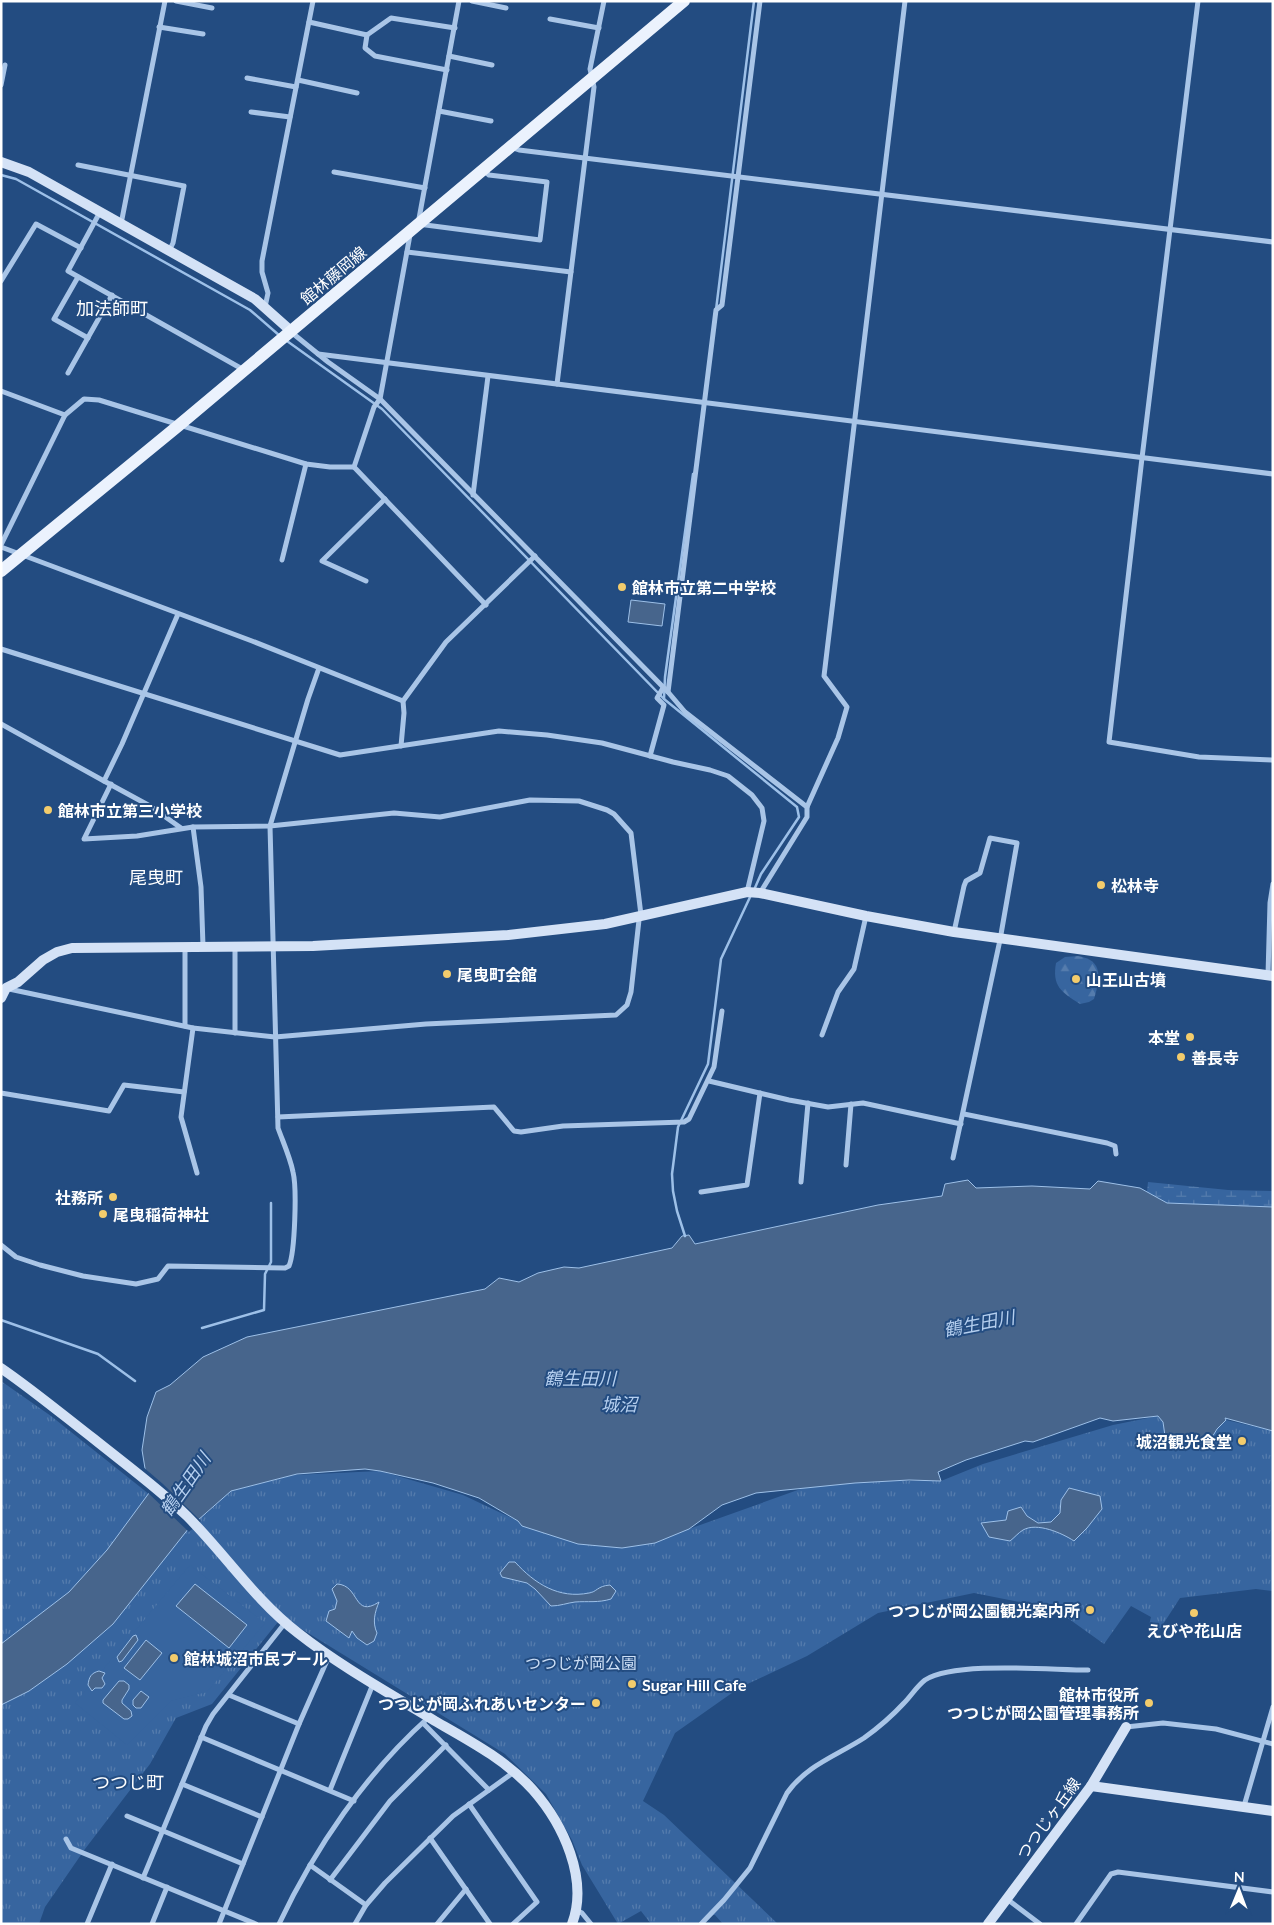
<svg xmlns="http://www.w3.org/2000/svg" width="1274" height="1925" font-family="Lato,'Noto Sans JP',sans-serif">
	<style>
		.forest { fill: url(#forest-firs) }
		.wetland { fill: url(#wetland-marsh) }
		.park { fill: url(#park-tufts) }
		.pitch { fill: #37659f }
		.water { fill: #47658c; stroke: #9dc0e8 }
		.pier { fill: #234c81 }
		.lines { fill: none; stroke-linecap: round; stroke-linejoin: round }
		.stream { stroke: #9dc0e8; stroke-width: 2.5 }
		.street { stroke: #a9c5e7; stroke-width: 5 }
		.secondary { stroke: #d4e2f6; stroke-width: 10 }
		.primary { stroke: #ebf2fd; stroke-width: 12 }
		.poi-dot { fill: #f3cc6c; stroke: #234c81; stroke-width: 2 }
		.labels { text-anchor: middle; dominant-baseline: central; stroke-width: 4; stroke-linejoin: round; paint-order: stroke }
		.street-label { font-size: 16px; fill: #fff; stroke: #234c81 }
		.poi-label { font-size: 16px; font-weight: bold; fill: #fff; stroke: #234c81; text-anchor: start }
		.park-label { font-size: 16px; fill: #cddff6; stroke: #234c81 }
		.neighbourhood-label { font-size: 18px; fill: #fff; stroke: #234c81 }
		.water-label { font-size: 18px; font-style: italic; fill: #b5cfef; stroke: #234c81 }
	</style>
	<defs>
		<pattern id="forest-firs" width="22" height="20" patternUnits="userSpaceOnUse" patternTransform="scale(1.25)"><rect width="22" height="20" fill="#37659f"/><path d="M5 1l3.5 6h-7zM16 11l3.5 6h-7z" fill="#557cad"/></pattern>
		<pattern id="wetland-marsh" width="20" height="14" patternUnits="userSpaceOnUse" patternTransform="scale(1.25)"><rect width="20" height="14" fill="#37659f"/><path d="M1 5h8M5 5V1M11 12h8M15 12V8" fill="none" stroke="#557cad"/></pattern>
		<pattern id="park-tufts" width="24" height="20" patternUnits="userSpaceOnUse" patternTransform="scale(1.25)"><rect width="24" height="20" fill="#37659f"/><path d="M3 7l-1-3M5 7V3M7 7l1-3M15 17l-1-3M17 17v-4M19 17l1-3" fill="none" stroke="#557cad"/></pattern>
	</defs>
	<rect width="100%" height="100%" fill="#234c81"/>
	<path class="forest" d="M1078 956C1104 960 1100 979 1094 999L1089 1002 1080 1004C1061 992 1052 986 1056 963L1065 957Z"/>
	<path class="wetland" d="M1148 1182 1228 1190 1273 1191V1207L1167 1203 1147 1192Z"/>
	<path class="park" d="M1 1381 51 1416 159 1502 206 1514 231 1491 294 1475 380 1471 463 1495 518 1521 611 1546 689 1529 823 1481H941L983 1464 1113 1425 1158 1416 1163 1421 1167 1437 1207 1444 1217 1429 1226 1420 1273 1431V1591L1256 1589 1180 1598 1158 1632 1148 1629 1151 1617 1131 1606 1104 1644 1055 1609 974 1593 878 1613 807 1656 739 1688 675 1733 643 1801 664 1815 778 1924H723L715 1915H707L697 1924H651L641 1911 618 1924 582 1865 572 1840 546 1794 505 1754 282 1617 212 1704 176 1718 150 1764 85 1849 45 1907 39 1924H1Z"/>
	<path class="pitch" d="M190 1565 265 1623 207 1692 171 1701 127 1745 75 1703Z"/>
	<g class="water">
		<path d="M631 600 665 604 662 626 628 622Z"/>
		<path d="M968 1180 976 1188 1032 1186 1090 1189 1098 1181 1140 1188 1167 1203 1273 1207V1431L1225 1418 1226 1420 1217 1429 1208 1444 1165 1436 1163 1422 1158 1416 1113 1421 1100 1418 1033 1442 1025 1441 966 1460 938 1472 941 1481 909 1480 855 1483 756 1493 722 1505 689 1529 655 1543 622 1548 578 1544 522 1526 518 1521 479 1498 433 1483 380 1471 365 1469 297 1474 231 1491 189 1528 113 1624 67 1664 29 1691 1 1705V1644L69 1592 107 1550 149 1493 142 1450 147 1417 156 1392 170 1385 203 1357 247 1337 485 1289 499 1278 519 1282 538 1273 564 1267 579 1268 672 1248 682 1236 689 1235 695 1244 878 1205 942 1196 945 1184Z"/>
		<path d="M1069 1488 1100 1496 1102 1509 1087 1528 1074 1541C1062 1533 1037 1522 1023 1530 1018 1533 1014 1538 1010 1541L989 1537 981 1523 1006 1520 1008 1511 1021 1507 1027 1516 1038 1523 1051 1522 1060 1513 1061 1500Z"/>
		<path d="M509 1562H515C535 1584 559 1599 589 1593 597 1592 597 1586 610 1585L616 1591 611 1599C598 1603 588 1601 575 1602 567 1603 560 1606 551 1606L535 1589 527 1583 502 1577 500 1573Z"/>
		<path d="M195 1584 247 1625 229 1648 176 1606Z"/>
		<path d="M337 1584C360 1585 353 1619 379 1602 375 1612 372 1622 377 1633L374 1641 367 1645 357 1638 352 1631 349 1638 326 1621 329 1611 335 1609 337 1601 332 1589Z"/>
		<path d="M136 1635 138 1640 122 1661 119 1662 117 1657 133 1636Z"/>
		<path d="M146 1640 162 1653 140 1680 124 1668Z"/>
		<path d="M99 1671 105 1673 102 1678 105 1684 102 1688H95L92 1691 88 1685C89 1677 91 1673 99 1671Z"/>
		<path d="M119 1681H124L129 1685V1689L122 1700V1703L131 1711 132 1716 128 1719H124L103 1703V1700Z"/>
		<path d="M141 1691 149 1697 141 1708H136L133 1705V1700Z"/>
	</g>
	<path class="pier" d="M142 1466 163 1484 201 1521 189 1532 146 1491Z"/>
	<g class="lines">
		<g class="stream">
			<path d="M1 175 16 179 250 310 280 336"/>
			<path d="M716 310 754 1"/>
			<path d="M287 341 382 409 664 699 797 807 799 817 761 874 754 890"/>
			<path d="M664 699 665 677 693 474"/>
			<path d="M685 1236 677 1211 673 1191 672 1174 678 1127 708 1064 721 959 751 895"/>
			<path d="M1 1320 98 1354 135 1381"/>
			<path d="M202 1328 264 1310 265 1274 271 1262V1203"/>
		</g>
		<g class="street">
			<path d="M176 1 212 8"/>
			<path d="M459 1 418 224 540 240 547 182 489 175 483 170"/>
			<path d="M472 1 506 8"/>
			<path d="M1198 1 1142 458 1109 742 1199 757 1273 760"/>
			<path d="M550 19 599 28"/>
			<path d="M309 22 367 35 391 18 455 28"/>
			<path d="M159 27 203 34"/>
			<path d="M367 35 365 48 375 56 447 70"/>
			<path d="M449 56 492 65"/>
			<path d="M247 78 296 87"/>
			<path d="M298 80 357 93"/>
			<path d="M1 85 5 65"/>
			<path d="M439 111 491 121"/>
			<path d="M251 112 290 117"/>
			<path d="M513 148 519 150 1273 242"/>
			<path d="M78 165 184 186 173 243 169 251"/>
			<path d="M334 172 425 188"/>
			<path d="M100 212 68 271 244 370"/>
			<path d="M121 224 165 1"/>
			<path d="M407 252 571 272"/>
			<path d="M78 277 54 319 88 338"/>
			<path d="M1 281 36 224 81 248"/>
			<path d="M265 307 268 293 262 272V261L313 1"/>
			<path d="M291 332 328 362 380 399 668 692 685 712 807 807V817L760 893"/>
			<path d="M318 354 1273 474"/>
			<path d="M68 373 112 295"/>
			<path d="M557 384 594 87 590 69 604 1"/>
			<path d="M1 391 65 415"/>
			<path d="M354 467 486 605"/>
			<path d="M473 495 488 376"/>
			<path d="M1 545 65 415 84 399 99 400 306 464 330 467H354L374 407 380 399 410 235"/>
			<path d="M1 547 252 641 403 701"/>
			<path d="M282 560 306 464"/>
			<path d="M366 581 322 561 385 499"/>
			<path d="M178 614 122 744 104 781 150 806 181 828"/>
			<path d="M1 649 340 755 499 731 547 735 602 743 673 762 710 770 728 776 752 795 762 808 764 821 747 892"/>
			<path d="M668 692 716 310 722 305 760 1"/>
			<path d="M1 724 104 781"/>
			<path d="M401 746 404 713 403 701 446 642 535 556"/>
			<path d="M650 756 664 705 657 698 663 688"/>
			<path d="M807 807 838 738 847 707 824 676 905 1"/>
			<path d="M193 827 201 887 203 946"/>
			<path d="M235 947V1033"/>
			<path d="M1268 975 1270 903 1273 884"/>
			<path d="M9 989 193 1028 275 1037 426 1024 616 1015 627 1005 631 992 639 920 641 915 631 833 614 814 607 810 579 801 530 800 440 817 394 813 270 826 193 827 137 836 84 839 111 784"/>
			<path d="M185 1026V947"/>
			<path d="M193 1028 181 1117 197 1173"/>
			<path d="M822 1035 838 992 854 969 866 916"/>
			<path d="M709 1081 789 1100 828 1107 863 1103 961 1124"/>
			<path d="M1 1093 109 1111 124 1085 184 1092"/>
			<path d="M964 1114 1107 1143 1115 1146 1116 1154"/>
			<path d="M278 1117 494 1107 514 1131 521 1132 563 1126 684 1122 689 1119 714 1067 722 1011"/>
			<path d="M953 1158 1000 940 1017 843 990 838 980 873 966 881 964 886 954 932"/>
			<path d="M846 1165 851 1104"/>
			<path d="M801 1182 808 1103"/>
			<path d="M701 1192 747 1185 760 1093"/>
			<path d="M1 1245 16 1257 40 1265 83 1276 136 1284 158 1279 168 1266 285 1268 289 1266C295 1252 297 1188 293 1172 290 1157 283 1142 278 1128L270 826 308 699 319 668"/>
			<path d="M229 1695 299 1724"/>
			<path d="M423 1723 489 1790"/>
			<path d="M1126 1727 1163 1723 1216 1729 1273 1744"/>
			<path d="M201 1737 354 1801"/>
			<path d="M182 1784 262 1817"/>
			<path d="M330 1790 373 1684"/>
			<path d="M469 1804 537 1902 513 1924"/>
			<path d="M1244 1806 1273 1707"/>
			<path d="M127 1816 243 1864"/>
			<path d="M430 1838 490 1924"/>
			<path d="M66 1839 71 1848 256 1924"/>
			<path d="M310 1865 366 1905"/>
			<path d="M143 1878 206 1726 213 1714 285 1623"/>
			<path d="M330 1880 390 1801 446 1745"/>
			<path d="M1007 1899 1040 1924"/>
			<path d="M576 1910 582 1913 591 1924"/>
			<path d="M87 1924 112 1864"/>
			<path d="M152 1924 167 1887"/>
			<path d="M219 1924 299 1724 329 1656"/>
			<path d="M279 1924C315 1848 366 1773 429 1717"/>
			<path d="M355 1924 366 1905 385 1883 453 1816 514 1772"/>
			<path d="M437 1924 466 1889"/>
			<path d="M701 1924 724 1900 750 1868 787 1793C807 1765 836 1756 864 1738 878 1728 892 1716 904 1703 911 1696 917 1686 925 1680 955 1661 1050 1670 1088 1670"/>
			<path d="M1076 1924 1111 1874 1118 1872 1273 1892"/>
		</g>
		<g class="secondary">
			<path d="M1 162 29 172 255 299 291 331"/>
			<path d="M1 998 6 988 18 982 43 960 57 952 72 948 313 946 508 935 605 924 747 892 760 893 866 916 954 932 1273 976"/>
			<path d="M1 1368C33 1390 63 1415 94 1439 125 1464 158 1488 187 1516 225 1554 255 1600 298 1633 340 1666 389 1693 435 1721 470 1741 506 1760 533 1790 563 1824 589 1879 572 1924"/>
			<path d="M1091 1786 1273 1811"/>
			<path d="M988 1924 1091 1786 1126 1727"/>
		</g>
		<path class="primary" d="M1 571 178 426 684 1"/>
	</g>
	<g class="poi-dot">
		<circle cx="622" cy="587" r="5"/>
		<circle cx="48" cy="810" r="5"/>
		<circle cx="1101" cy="885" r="5"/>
		<circle cx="447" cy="974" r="5"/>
		<circle cx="1076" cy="979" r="5"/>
		<circle cx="1190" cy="1037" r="5"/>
		<circle cx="1181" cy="1057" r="5"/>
		<circle cx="113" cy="1197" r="5"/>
		<circle cx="103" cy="1214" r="5"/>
		<circle cx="1242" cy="1441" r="5"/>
		<circle cx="1090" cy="1610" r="5"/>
		<circle cx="1194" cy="1613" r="5"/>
		<circle cx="174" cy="1658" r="5"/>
		<circle cx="632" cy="1684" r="5"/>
		<circle cx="596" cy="1703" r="5"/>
		<circle cx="1149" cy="1703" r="5"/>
	</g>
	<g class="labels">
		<g class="street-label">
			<text transform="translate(333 275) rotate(-40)">館林藤岡線</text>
			<text transform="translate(1048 1818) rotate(-54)">つつじヶ丘線</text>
		</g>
		<g class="poi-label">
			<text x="632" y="587">館林市立第二中学校</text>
			<text x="58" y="810">館林市立第三小学校</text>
			<text x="1111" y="885">松林寺</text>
			<text x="457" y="974">尾曳町会館</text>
			<text x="1086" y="979">山王山古墳</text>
			<text x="1180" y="1037" text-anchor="end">本堂</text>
			<text x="1191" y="1057">善長寺</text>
			<text x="103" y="1197" text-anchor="end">社務所</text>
			<text x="113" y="1214">尾曳稲荷神社</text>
			<text x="1232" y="1441" text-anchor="end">城沼観光食堂</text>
			<text x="1080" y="1610" text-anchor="end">つつじが岡公園観光案内所</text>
			<text x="1194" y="1630" text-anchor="middle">えびや花山店</text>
			<text x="184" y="1658">館林城沼市民プール</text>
			<text x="642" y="1684">Sugar Hill Cafe</text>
			<text x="1139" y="1694" text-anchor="end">館林市役所<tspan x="1139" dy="18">つつじが岡公園管理事務所</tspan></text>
			<text x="586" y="1703" text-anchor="end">つつじが岡ふれあいセンター</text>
		</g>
		<g class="park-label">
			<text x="581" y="1662">つつじが岡公園</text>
		</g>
		<g class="neighbourhood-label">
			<text x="112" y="308">加法師町</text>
			<text x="156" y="877">尾曳町</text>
			<text x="128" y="1782">つつじ町</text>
		</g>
		<g class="water-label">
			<text transform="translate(979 1323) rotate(-11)">鶴生田川</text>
			<text x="580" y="1378">鶴生田川</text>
			<text x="619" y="1404">城沼</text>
			<text transform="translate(185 1484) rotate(-55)">鶴生田川</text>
		</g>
	</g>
	<rect width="1274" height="1925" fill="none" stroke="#ffffff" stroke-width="5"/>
	<g transform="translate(1239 1890) rotate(1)" stroke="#234c81" stroke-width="4" paint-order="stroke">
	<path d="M0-4L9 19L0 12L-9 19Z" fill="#ffffff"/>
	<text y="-8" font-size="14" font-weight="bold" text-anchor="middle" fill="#ffffff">N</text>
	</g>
</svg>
